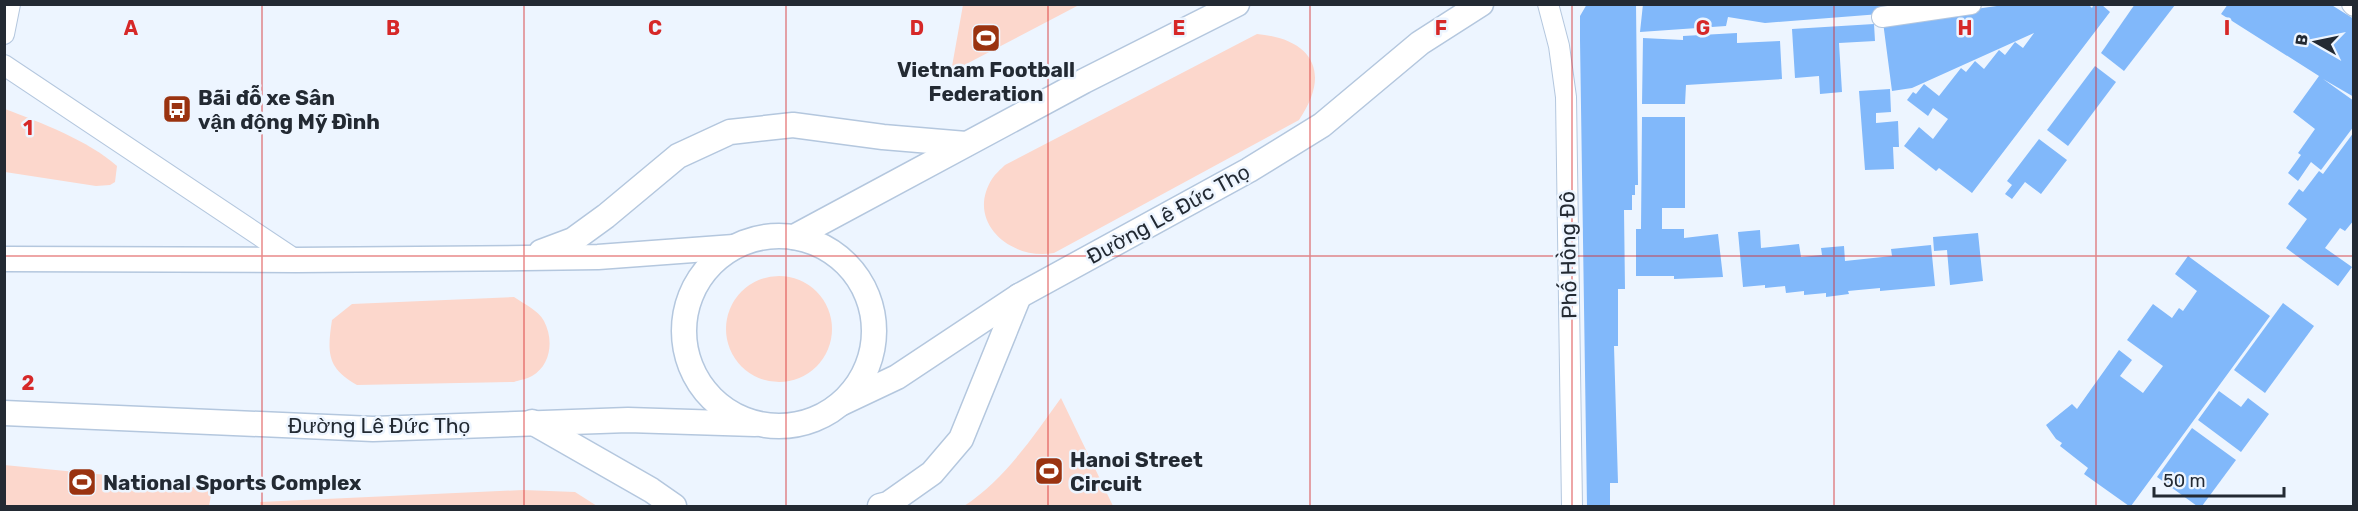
<svg xmlns="http://www.w3.org/2000/svg" width="2358" height="511" font-family="Rubik,sans-serif">
	<style>
		.green { fill: #fcd7cc }
		.building { fill: #81b8fa }
		.lines { fill: none; stroke-linecap: round; stroke-linejoin: round }
		.minor-casing { stroke: #b4c7de; stroke-width: 22 }
		.major-casing { stroke: #b4c7de; stroke-width: 27 }
		.minor { stroke: #fff; stroke-width: 20 }
		.major { stroke: #fff; stroke-width: 24 }
		.grid { fill: none; stroke: #d62828; stroke-width: 1.5; stroke-opacity: 0.55 }
		.labels { text-anchor: middle; dominant-baseline: central; stroke-width: 5; stroke-linejoin: round; paint-order: stroke }
		.poi-label { font-size: 21px; font-weight: bold; fill: #232a33; stroke: #edf5ff; text-anchor: start }
		.street-label { font-size: 21px; fill: #232a33; stroke: #edf5ff }
		.grid-label { font-size: 20px; text-anchor: middle; font-weight: bold; fill: #d62828; stroke: #edf5ff; stroke-width: 5; stroke-linejoin: round; paint-order: stroke }
	</style>
	<rect width="100%" height="100%" fill="#edf5ff"/>
	<g class="green">
		<path d="M963 5V4L1079 5 951 72Z"/>
		<path d="M1257 34C1312 39 1332 72 1299 120L1054 253C1011 261 965 222 992 179 995 174 1001 169 1005 165Z"/>
		<path d="M5 109C40 122 89 141 117 166L115 182 110 185 96 186 5 172Z"/>
		<circle cx="779" cy="329" r="53"/>
		<path d="M514 297C524 304 538 310 544 321 554 340 551 365 532 376 527 379 519 380 514 382L357 385C327 368 327 353 332 320L352 304Z"/>
		<path d="M1061 398 1113 506H964C1004 480 1033 437 1061 398Z"/>
		<path d="M4 465 107 475 212 490 209 506H5Z"/>
		<path d="M523 490 575 492 597 506H260V502Z"/>
	</g>
	<g class="building">
		<path d="M1587 4H1636L1638 185H1635V195H1632V210H1624L1625 289H1618V346H1614L1618 483H1610V506H1587L1580 40V16Z"/>
		<path d="M1643 4H1882L1880 14 1765 23 1728 17 1726 26 1640 32Z"/>
		<path d="M2011 4H2088L2092 8 2094 4H2101L2110 12 1972 193 1939 168 1936 171 1904 146 1919 127 1933 139 1948 119 1933 108 1928 116 1907 100 1913 92 1916 94 1924 84 1939 96 1961 68 1966 72 1975 61 1984 69 1999 50 2005 55 2015 42 2023 48 2034 33 1912 88 1892 91 1883 22Z"/>
		<path d="M2135 4 2175 5 2124 71 2101 53Z"/>
		<path d="M2228 4H2330L2354 19V97L2323 79 2354 101V126L2321 170 2311 162 2298 181 2288 173 2301 155 2298 153 2315 129 2293 112 2319 76 2221 14Z"/>
		<path d="M1874 24 1875 41 1839 43 1842 92 1820 94 1819 76 1795 78 1792 29Z"/>
		<path d="M1737 33V43L1780 41 1782 79 1686 85 1685 104H1642L1643 38 1683 40V36Z"/>
		<path d="M2095 66 2116 82 2068 146 2047 130Z"/>
		<path d="M1890 89 1891 112 1876 113V123L1898 121 1899 147H1893L1894 169 1865 170 1859 91Z"/>
		<path d="M1642 117H1685V208H1662V229H1684V238L1718 234 1723 277 1674 279V276H1636V229H1641Z"/>
		<path d="M2354 132V220L2345 231 2340 228 2325 248 2352 267 2338 286 2286 248 2307 219 2288 204 2299 189 2303 192 2319 171 2323 174Z"/>
		<path d="M2039 139 2067 160 2041 194 2025 182 2012 199 2005 194 2012 185 2007 181Z"/>
		<path d="M1760 230 1761 248 1799 244 1801 257 1822 255 1821 248 1844 246 1845 261 1892 256 1891 249 1931 245 1935 286 1880 291V288L1848 291 1849 294 1826 297V293L1804 295V291L1786 293 1785 286 1765 288V285L1743 287 1738 232Z"/>
		<path d="M1978 233 1983 281 1950 285 1947 250 1934 251 1933 237Z"/>
		<path d="M2188 256 2270 316 2131 506H2129L2084 474 2088 468 2060 446 2062 443 2056 439 2046 425 2072 404 2077 409 2119 350 2132 360 2120 376 2143 393 2163 366 2127 340 2153 304 2172 318 2179 308 2183 311 2197 291 2175 274Z"/>
		<path d="M2283 303 2314 326 2265 393 2234 370Z"/>
		<path d="M2219 391 2241 407 2248 398 2269 414 2241 452 2198 420Z"/>
		<path d="M2192 428 2236 460 2202 506H2197L2157 477Z"/>
	</g>
	<g class="lines">
		<g class="minor-casing">
			<g id="minor">
				<path d="M1548 4 1559 46 1566 97 1572 506"/>
				<path d="M2352 4 2354 6"/>
				<path d="M1882 17 1971 4"/>
				<path d="M4 34 10 4"/>
				<path d="M4 65 296 260"/>
			</g>
		</g>
		<g class="major-casing">
			<g id="major">
				<circle cx="779" cy="331" r="95"/>
				<path d="M794 237 1084 81 1237 4"/>
				<path d="M541 252 573 240 606 216 678 156 730 132 793 125 883 137 966 144"/>
				<path d="M4 259 296 260 525 258 598 257 734 247"/>
				<path d="M842 403 897 377 1019 296 1249 170 1322 125 1420 43 1481 4"/>
				<path d="M4 413 373 429 628 420 755 424"/>
				<path d="M532 422 651 490 674 506"/>
				<path d="M880 506 888 504 932 473 961 439 1019 296"/>
			</g>
		</g>
		<use href="#minor" class="minor"/>
		<use href="#major" class="major"/>
	</g>
	<path class="grid" d="M262 4V506M524 4V506M786 4V506M1048 4V506M1310 4V506M1572 4V506M1834 4V506M2096 4V506M4 256H2354"/>
	<defs>
		<g id="stadium-square" transform="scale(1.5)"><rect x="-9" y="-9" width="18" height="18" rx="4" fill="#9a3310" stroke="#edf5ff"/><path d="M0-5a6.5 5 0 1 0 0 10a6.5 5 0 1 0 0-10ZM-3.5-1.8h7v3.6h-7Z" fill="#fff"/></g>
		<g id="bus-square" transform="scale(1.5)"><rect x="-9" y="-9" width="18" height="18" rx="4" fill="#9a3310" stroke="#edf5ff"/><path d="M-5-6H5V4H4V6H2V4H-2V6H-4V4H-5ZM-3.5-4V0h7V-4ZM-3.5 1.2v1.5H-2V1.2ZM2 1.2v1.5H3.5V1.2Z" fill="#fff"/></g>
	</defs>
	<g fill-rule="evenodd">
		<use href="#stadium-square" x="986" y="38"/>
		<use href="#bus-square" x="177" y="109"/>
		<use href="#stadium-square" x="1049" y="471"/>
		<use href="#stadium-square" x="82" y="482"/>
	</g>
	<g class="labels">
		<g class="poi-label">
			<text x="986" y="69" text-anchor="middle">Vietnam Football<tspan x="986" dy="24">Federation</tspan></text>
			<text x="198" y="97">Bãi đỗ xe Sân<tspan x="198" dy="24">vận động Mỹ Đình</tspan></text>
			<text x="1070" y="459">Hanoi Street<tspan x="1070" dy="24">Circuit</tspan></text>
			<text x="103" y="482">National Sports Complex</text>
		</g>
		<g class="street-label">
			<text transform="translate(1168 214) rotate(-29)">Đường Lê Đức Thọ</text>
			<text transform="translate(1568 255) rotate(-91)">Phố Hồng Đô</text>
			<text x="379" y="425">Đường Lê Đức Thọ</text>
		</g>
	</g>
	<g class="grid-label">
		<text x="131" y="35">A</text>
		<text x="393" y="35">B</text>
		<text x="655" y="35">C</text>
		<text x="917" y="35">D</text>
		<text x="1179" y="35">E</text>
		<text x="1441" y="35">F</text>
		<text x="1703" y="35">G</text>
		<text x="1965" y="35">H</text>
		<text x="2227" y="35">I</text>
		<text x="28" y="135">1</text>
		<text x="28" y="390">2</text>
	</g>
	<rect width="2358" height="511" fill="none" stroke="#232a33" stroke-width="12"/>
	<g transform="translate(2316 42) rotate(279)" stroke="#edf5ff" stroke-width="4.5" paint-order="stroke">
	<path d="M0-4.5L10 22L0 15L-10 22Z" fill="#232a33"/>
	<text y="-9" font-size="16" font-weight="bold" text-anchor="middle" fill="#232a33">B</text>
	</g>
	<path d="M2154 487v9h130v-9" fill="none" stroke="#232a33" stroke-width="3"/>
	<text x="2163" y="487" font-size="18" fill="#232a33" stroke="#edf5ff" stroke-width="4.5" paint-order="stroke">50 m</text>
</svg>
